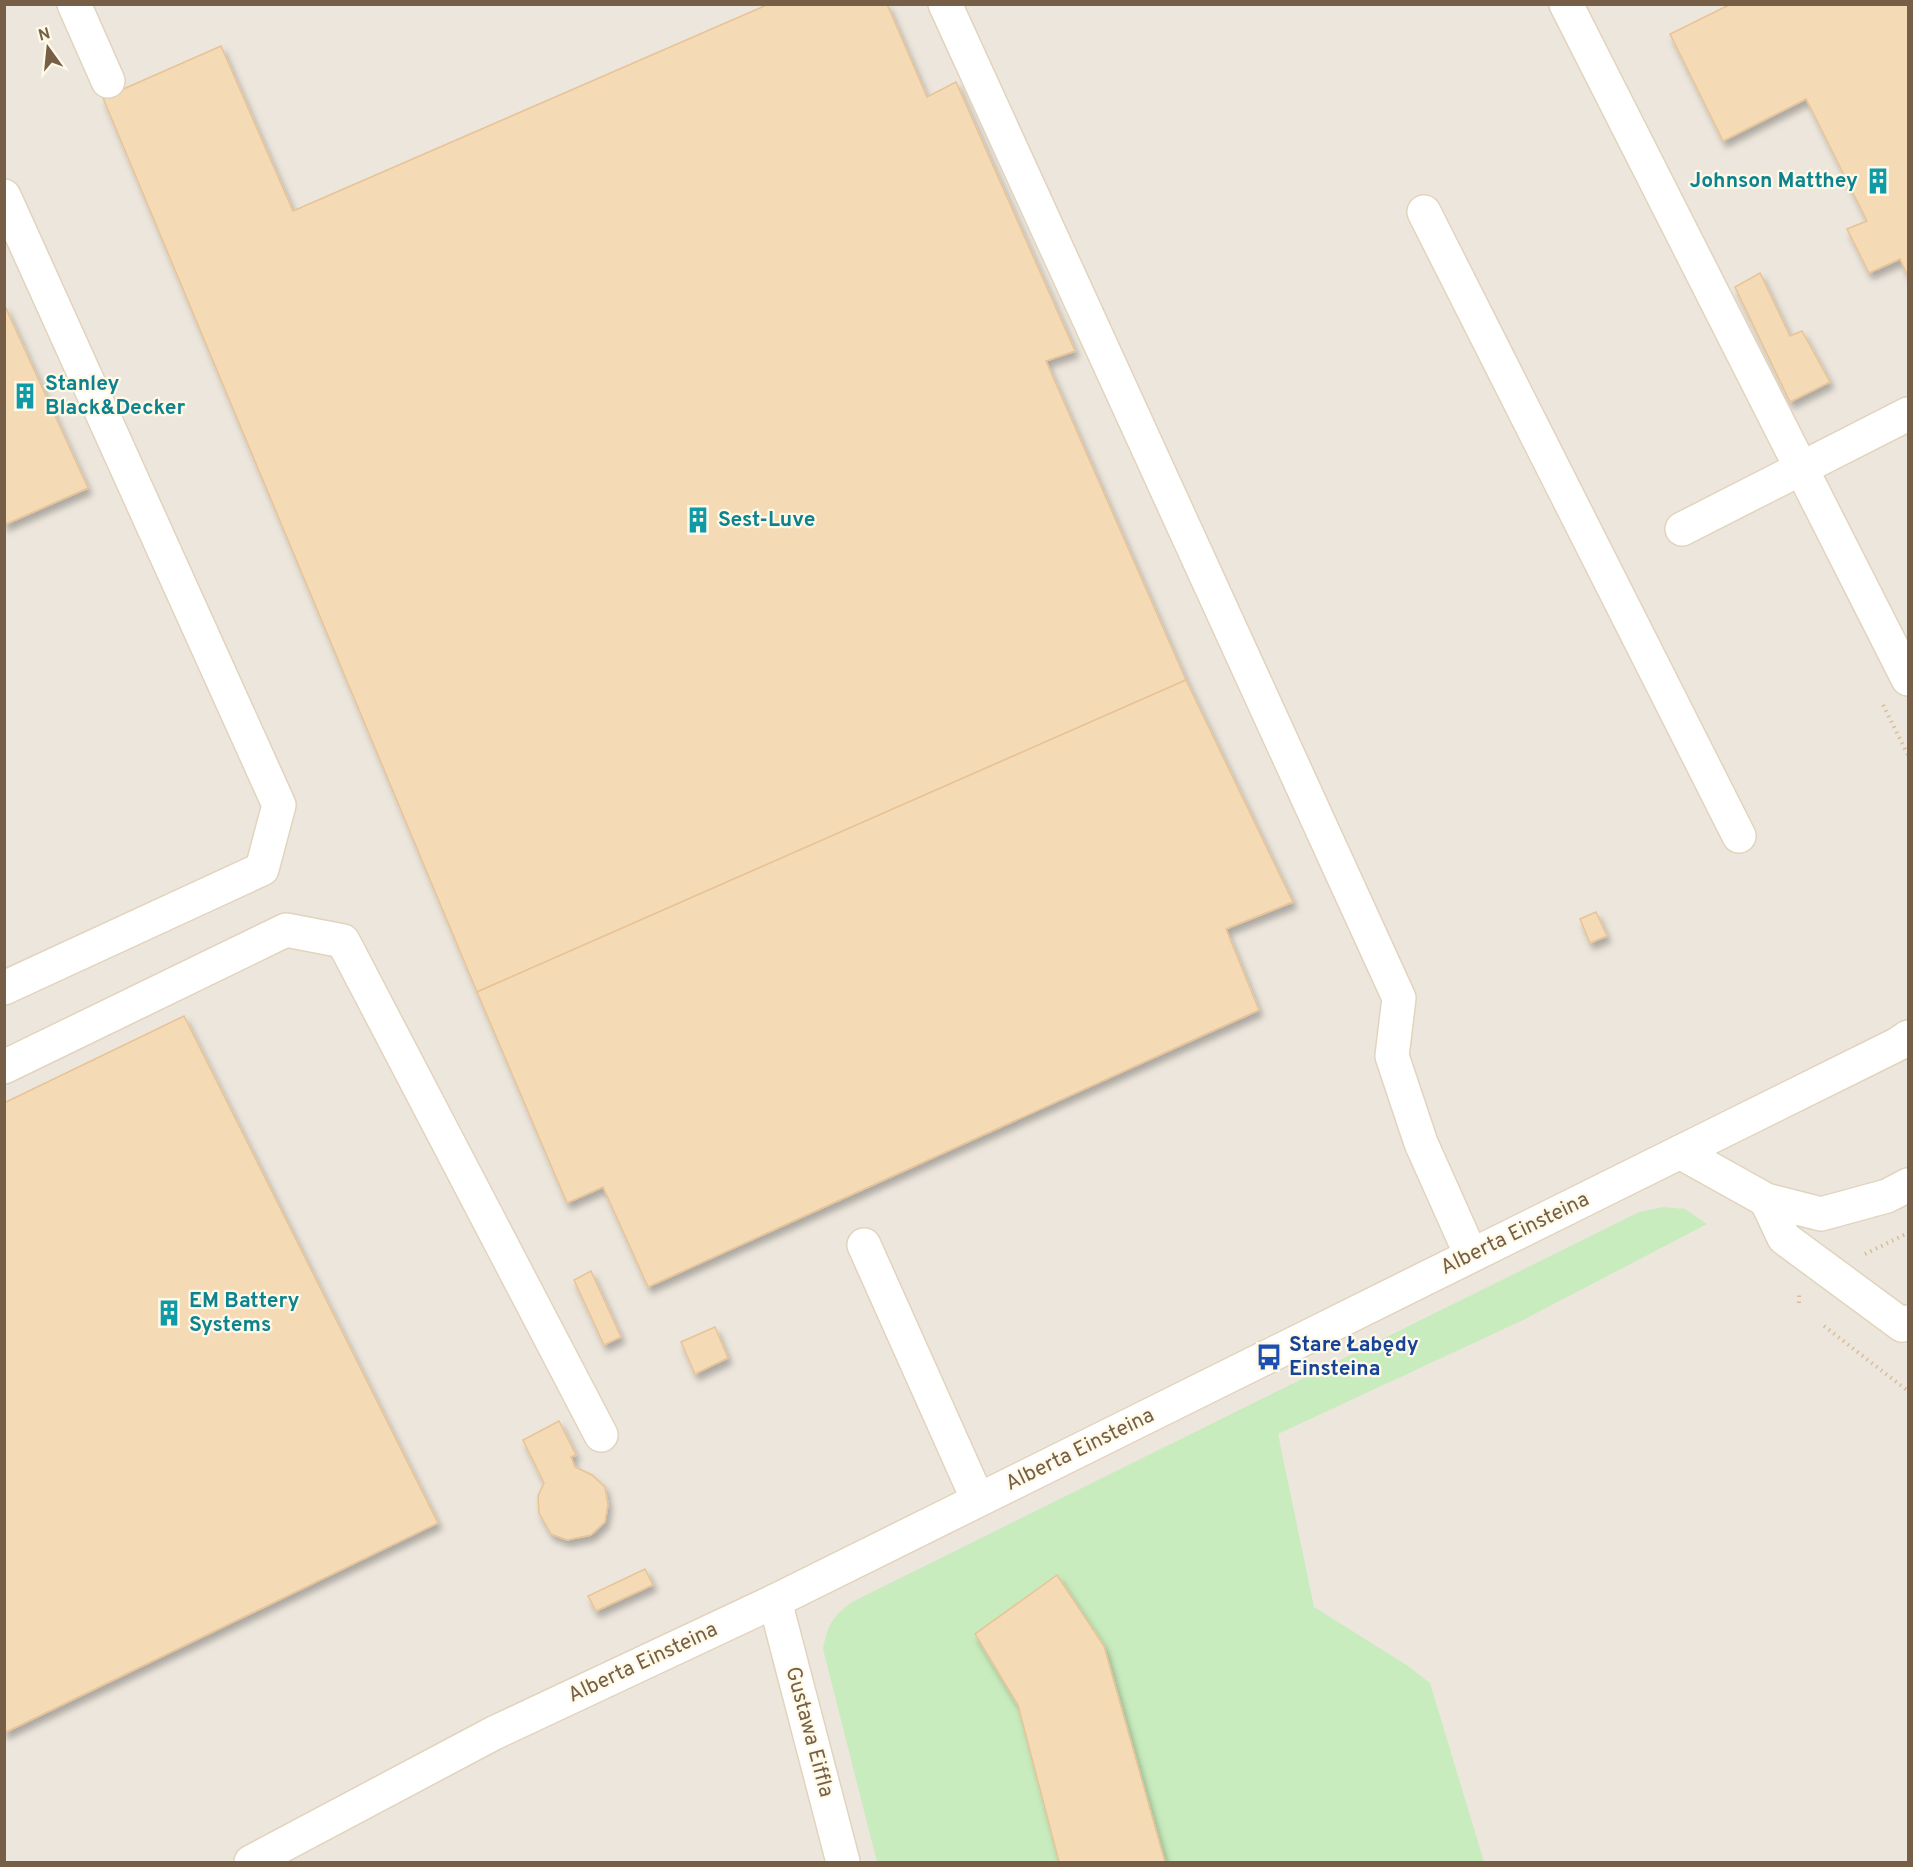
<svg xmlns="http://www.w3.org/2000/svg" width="1913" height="1867" font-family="Overpass,sans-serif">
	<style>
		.industrial { fill: #ece6dc }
		.green { fill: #c9ecbe }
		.building { fill: #f5dab6; stroke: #e8c395; stroke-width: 1.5; filter: url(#shadow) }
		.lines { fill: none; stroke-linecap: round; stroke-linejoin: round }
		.minor-casing { stroke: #e2d4bc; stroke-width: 36 }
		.path { stroke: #d9bd99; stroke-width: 4; stroke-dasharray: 1.5 4.5; stroke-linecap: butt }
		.minor { stroke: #fff; stroke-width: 33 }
		.labels { text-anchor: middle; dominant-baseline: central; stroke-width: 4.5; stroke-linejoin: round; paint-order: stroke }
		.culture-label { font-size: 21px; font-weight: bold; fill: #0d838f; stroke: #fffae8; text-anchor: start }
		.street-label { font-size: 21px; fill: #765f46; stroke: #fffae8 }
		.transit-label { font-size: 21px; font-weight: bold; fill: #164399; stroke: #fffae8; text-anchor: start }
	</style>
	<defs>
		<filter id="shadow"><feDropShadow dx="3.5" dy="6" stdDeviation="3" flood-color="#0004"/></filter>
	</defs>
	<rect width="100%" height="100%" fill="#fef7e0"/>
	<rect class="industrial" x="5" y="5" width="1903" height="1857"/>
	<path class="green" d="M1663 1207 1685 1209 1707 1224 1521 1321 1278 1434 1314 1607 1408 1666 1430 1683 1484 1862H877L823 1649C828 1624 832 1617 852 1602L1639 1212Z"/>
	<g class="building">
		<path d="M769 4H887L927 97 956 82 1075 351 1046 361 1186 680 477 992 103 98 221 46 293 211Z"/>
		<path d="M1731 4H1908V277L1900 259 1869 273 1847 229 1867 221 1806 99 1723 141 1670 34Z"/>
		<path d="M1760 273 1790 336 1802 331 1830 382 1790 402 1735 287Z"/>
		<path d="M4 304 88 488 4 525Z"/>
		<path d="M1186 680 1293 902 1226 929 1259 1010 648 1287 603 1187 567 1203 477 992Z"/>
		<path d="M1596 912 1607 936 1590 943 1580 919Z"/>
		<path d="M184 1016 438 1523 4 1733V1103Z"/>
		<path d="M591 1271 621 1337 604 1345 574 1280Z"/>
		<path d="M715 1327 728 1358 695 1374 681 1342Z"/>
		<path d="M559 1421 576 1455 571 1457 575 1467 592 1475 605 1487 608 1505 605 1522 591 1535 567 1540 551 1534 539 1513 538 1496 544 1483 523 1440Z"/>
		<path d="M645 1569 653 1585 596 1611 588 1596Z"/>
		<path d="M1057 1575 1104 1646 1165 1862H1059L1018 1705 975 1634Z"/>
	</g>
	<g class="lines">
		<g class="minor-casing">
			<g id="minor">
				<path d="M74 4 108 81"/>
				<path d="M945 4 1399 998 1392 1056 1421 1143 1471 1255"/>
				<path d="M1566 4 1908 679"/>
				<path d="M4 196 279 805 262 869 4 988"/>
				<path d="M1424 212 1739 836"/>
				<path d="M1682 529 1908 414"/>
				<path d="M4 1067 286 930 343 941 601 1435"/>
				<path d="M1680 1152 1766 1200 1821 1214 1887 1196 1908 1185"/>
				<path d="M1766 1200 1784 1238 1902 1325 1908 1322"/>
				<path d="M864 1245 978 1500"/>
				<path d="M775 1601 843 1862"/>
				<path d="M251 1862 494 1733 775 1601 1898 1044 1908 1037"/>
			</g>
		</g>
		<g class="path">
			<path d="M1883 705 1908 755"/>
			<path d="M1865 1254 1908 1233"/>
			<path d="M1799 1303V1294"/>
			<path d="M1824 1326 1908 1391"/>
		</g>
		<use href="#minor" class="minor"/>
	</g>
	<defs>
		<g id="building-bare" transform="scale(2.07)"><path d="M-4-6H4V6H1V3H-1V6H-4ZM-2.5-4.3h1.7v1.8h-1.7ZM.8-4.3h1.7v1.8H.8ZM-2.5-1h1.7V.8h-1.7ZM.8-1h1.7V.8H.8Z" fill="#0f9aa8" stroke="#fffae8" stroke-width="2.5" paint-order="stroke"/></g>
		<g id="bus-bare" transform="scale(2.07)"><path d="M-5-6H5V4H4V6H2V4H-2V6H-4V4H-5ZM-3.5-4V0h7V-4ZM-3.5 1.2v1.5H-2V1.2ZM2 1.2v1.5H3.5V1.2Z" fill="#1a4fb4" stroke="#fffae8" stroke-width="2.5" paint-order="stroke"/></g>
	</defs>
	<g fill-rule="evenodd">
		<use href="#building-bare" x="1878" y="181"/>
		<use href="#building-bare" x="25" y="396"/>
		<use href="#building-bare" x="698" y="520"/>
		<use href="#building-bare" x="169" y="1313"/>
		<use href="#bus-bare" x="1269" y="1357"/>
	</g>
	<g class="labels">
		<g class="culture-label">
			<text x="1858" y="181" text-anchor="end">Johnson Matthey</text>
			<text x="45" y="384">Stanley<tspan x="45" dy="24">Black&amp;Decker</tspan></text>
			<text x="718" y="520">Sest-Luve</text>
			<text x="189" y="1301">EM Battery<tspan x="189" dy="24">Systems</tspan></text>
		</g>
		<g class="street-label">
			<text transform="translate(1515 1234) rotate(-26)">Alberta Einsteina</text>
			<text transform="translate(1080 1450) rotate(-26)">Alberta Einsteina</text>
			<text transform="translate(643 1663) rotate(-25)">Alberta Einsteina</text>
			<text transform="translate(809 1732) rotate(75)">Gustawa Eiffla</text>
		</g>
		<g class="transit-label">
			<text x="1289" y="1345">Stare Łabędy<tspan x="1289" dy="24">Einsteina</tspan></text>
		</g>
	</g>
	<rect width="1913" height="1867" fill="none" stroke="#765f46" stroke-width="12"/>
	<g transform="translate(48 48) rotate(345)" stroke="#fffae8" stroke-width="4.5" paint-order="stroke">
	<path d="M0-4.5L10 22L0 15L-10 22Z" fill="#765f46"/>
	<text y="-9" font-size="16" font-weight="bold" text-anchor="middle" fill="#765f46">N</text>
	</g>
</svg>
